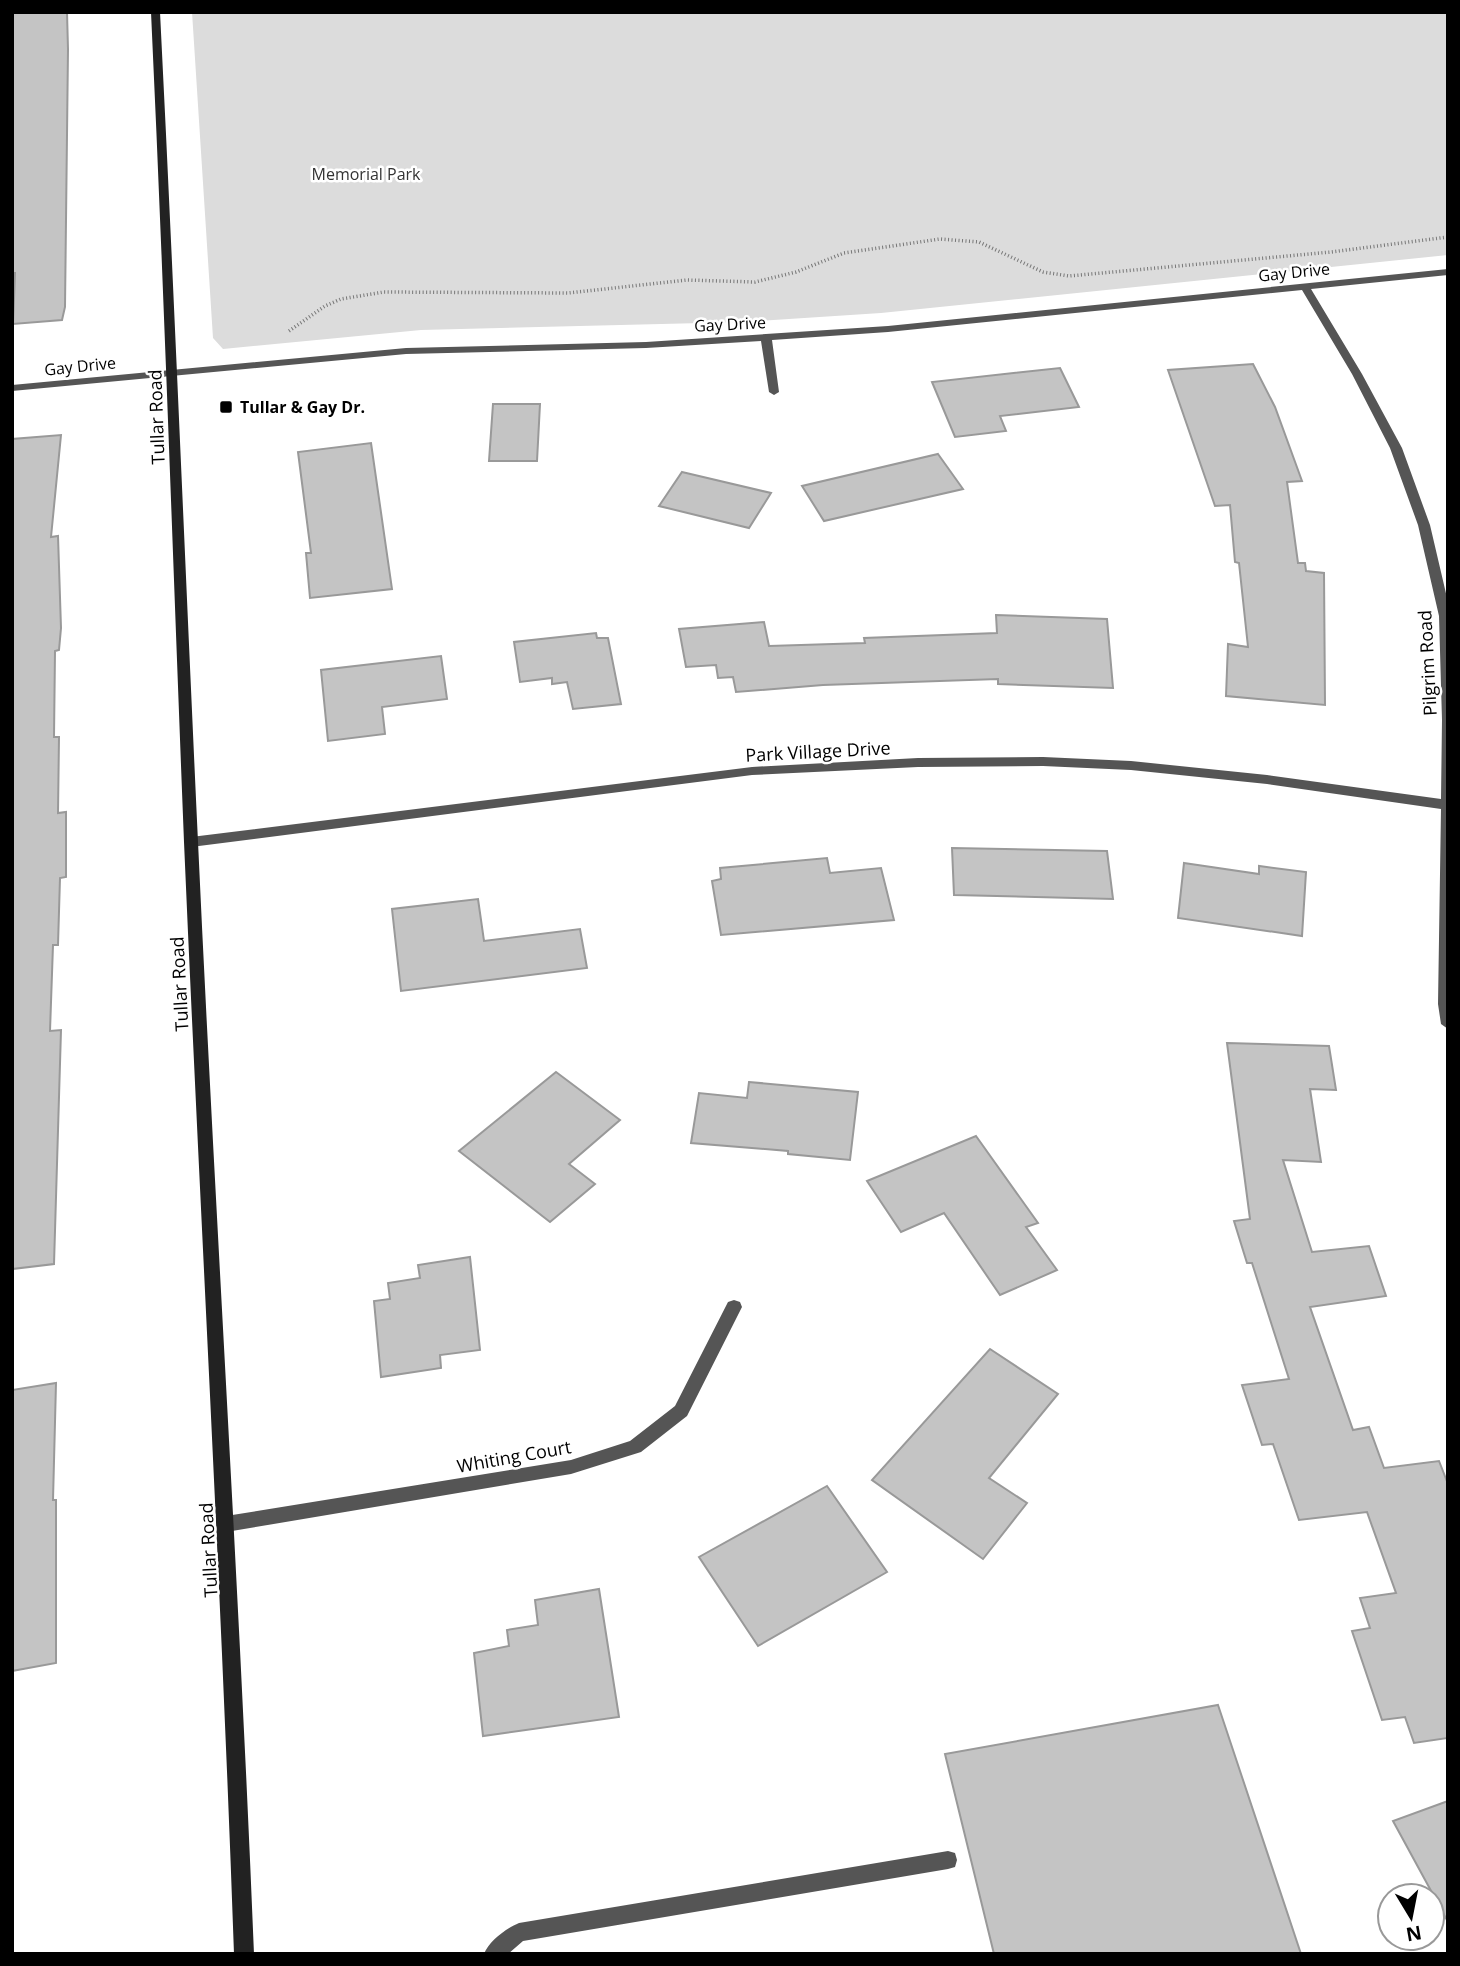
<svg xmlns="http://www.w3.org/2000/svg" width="1460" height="1966" font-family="'Open Sans',sans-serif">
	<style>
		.green { fill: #dcdcdc }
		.building { fill: #c4c4c4; stroke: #999; stroke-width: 2 }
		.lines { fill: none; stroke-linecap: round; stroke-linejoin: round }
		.path { stroke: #777; stroke-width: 3.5; stroke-dasharray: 1 2.5; stroke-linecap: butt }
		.service { fill: #555; fill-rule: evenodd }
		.minor { fill: #555; fill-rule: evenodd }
		.secondary { fill: #222; fill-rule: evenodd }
		.poi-dot { fill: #000; stroke: #fff; stroke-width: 2.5 }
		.labels { text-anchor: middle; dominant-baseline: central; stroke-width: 5; stroke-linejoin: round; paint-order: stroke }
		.far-park-label { font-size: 16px; fill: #333; stroke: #fff }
		.far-street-label { font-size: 16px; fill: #000; stroke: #fff }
		.far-poi-label { font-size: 16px; font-weight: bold; fill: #000; stroke: #fff; text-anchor: start }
		.street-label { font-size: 18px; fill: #000; stroke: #fff }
	</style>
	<rect width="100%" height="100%" fill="#fff"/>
	<path class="green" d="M192 12H1448V255L881 313 743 322 421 330 223 349 213 338Z"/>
	<g class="building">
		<path d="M12 12H67L68 49 65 307 62 320 13 324 15 273H12Z"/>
		<path d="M1253 364 1275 407 1302 481 1287 482 1298 563H1305L1306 571 1324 573 1325 705 1226 696 1228 644 1248 647 1239 563 1235 562 1230 505 1215 506 1168 370Z"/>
		<path d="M1060 368 1079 407 1000 416 1006 431 955 437 932 382Z"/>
		<path d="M493 404H540L537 461H489Z"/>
		<path d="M61 435 51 537 58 536 61 628 59 650 55 651 54 737H59L58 813 66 812V877L60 878 58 945H53L50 1031 61 1030 54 1264 12 1269V439Z"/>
		<path d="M371 443 392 589 310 598 306 553H311L298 452Z"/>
		<path d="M938 454 963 489 824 521 802 486Z"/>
		<path d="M682 472 771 493 749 528 659 506Z"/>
		<path d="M996 615 1107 619 1113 688 998 684V679L823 685 736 692 733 677 718 678 716 665 686 667 679 629 764 622 769 646 865 643 864 638 997 633Z"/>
		<path d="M596 633 597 638H608L621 704 573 709 567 682 552 684V678L520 682 514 642Z"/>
		<path d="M441 656 447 699 382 707 385 734 328 741 321 670Z"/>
		<path d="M952 848 1107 851 1113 899 954 895Z"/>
		<path d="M827 858 830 873 881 868 894 920 721 935 712 881 721 879 720 868Z"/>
		<path d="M1184 863 1259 874V866L1306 872 1302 936 1178 918Z"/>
		<path d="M478 899 484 941 580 929 587 968 401 991 392 909Z"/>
		<path d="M1227 1043 1329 1046 1336 1090 1310 1089 1321 1162 1283 1160 1312 1252 1369 1246 1386 1296 1310 1307 1353 1430 1369 1427 1384 1468 1439 1461 1448 1484V1738L1414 1743 1405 1717 1382 1720 1352 1631 1370 1628 1360 1598 1396 1593 1367 1512 1299 1520 1273 1444 1262 1445 1242 1385 1289 1379 1252 1263H1247L1234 1221 1250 1219Z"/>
		<path d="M556 1072 620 1120 569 1164 595 1184 550 1222 459 1151Z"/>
		<path d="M749 1082 858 1092 850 1160 788 1154V1151L691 1143 699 1093 747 1098Z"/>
		<path d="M976 1136 1038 1223 1026 1227 1057 1270 1000 1295 944 1213 901 1232 867 1181Z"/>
		<path d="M470 1257 480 1350 440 1355 441 1368 381 1377 374 1301 390 1299 388 1283 420 1278 418 1265Z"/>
		<path d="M990 1349 1058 1394 989 1478 1027 1503 983 1559 872 1480Z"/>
		<path d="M56 1383 53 1500H56V1663L12 1671V1390Z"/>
		<path d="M827 1486 887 1572 758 1646 699 1557Z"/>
		<path d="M599 1589 619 1717 483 1736 474 1653 509 1646 507 1630 538 1625 535 1600Z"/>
		<path d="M1218 1705 1301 1954H994L945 1754Z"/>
		<path d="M1448 1801V1922L1393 1821Z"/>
	</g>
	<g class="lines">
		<path class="path" d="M289 331 325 306 341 299 384 292 568 293 687 280 755 282 796 272 844 253 940 239 979 242 1043 272 1069 276 1331 252 1448 237"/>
		<path class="service" d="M948 1851 955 1853 957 1860 955 1867 948 1869 523 1941 508 1954H484C489 1941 507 1928 519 1923Z"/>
		<g class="minor">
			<path d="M1448 269V275L1311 289 1362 374 1402 448 1430 525 1448 602V1029L1441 1024 1438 1004 1441 809 1267 784 1131 770 1043 766 918 767 752 775 191 847 184 842 191 837 752 767 918 758 1043 757 1131 761 1267 775 1441 799 1442 720 1439 616 1418 525 1390 448 1352 374 1302 290 888 332 772 340 779 392 774 395 769 392 761 341 646 348 406 354 12 391V385L406 348 646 342 888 326Z"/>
			<path d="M734 1300 740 1302 742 1307 687 1416 641 1452 571 1474 226 1532 220 1529 218 1524 220 1519 226 1516 571 1460 630 1441 675 1406 728 1302Z"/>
		</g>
		<path class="secondary" d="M151 12H160C174 289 185 565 198 842 215 1212 239 1583 254 1954H234C221 1583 200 1212 184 842 173 565 164 289 151 12Z"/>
	</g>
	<rect class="poi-dot" x="219" y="400" width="14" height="14" rx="3.5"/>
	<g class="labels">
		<g class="far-park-label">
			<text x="366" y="174">Memorial Park</text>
		</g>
		<g class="far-street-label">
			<text transform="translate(1294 272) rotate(-6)">Gay Drive</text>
			<text transform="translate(730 324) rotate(-3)">Gay Drive</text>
			<text transform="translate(80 366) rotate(-6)">Gay Drive</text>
		</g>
		<g class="far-poi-label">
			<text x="240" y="407">Tullar &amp; Gay Dr.</text>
		</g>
		<g class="street-label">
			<text transform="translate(156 417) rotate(-92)">Tullar Road</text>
			<text transform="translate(1427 663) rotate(-93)">Pilgrim Road</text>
			<text transform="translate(818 751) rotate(-3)">Park Village Drive</text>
			<text transform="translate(179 984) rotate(-93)">Tullar Road</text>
			<text transform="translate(514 1456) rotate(-10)">Whiting Court</text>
			<text transform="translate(208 1550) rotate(-93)">Tullar Road</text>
		</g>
	</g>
	<rect width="1460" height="1966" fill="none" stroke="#000000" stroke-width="28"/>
	<g transform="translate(1411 1917) rotate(170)"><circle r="33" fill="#ffffff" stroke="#999999" stroke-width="2"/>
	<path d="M0-5L12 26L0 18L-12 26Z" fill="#000000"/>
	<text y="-10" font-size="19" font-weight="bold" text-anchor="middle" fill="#000000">N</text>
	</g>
</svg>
